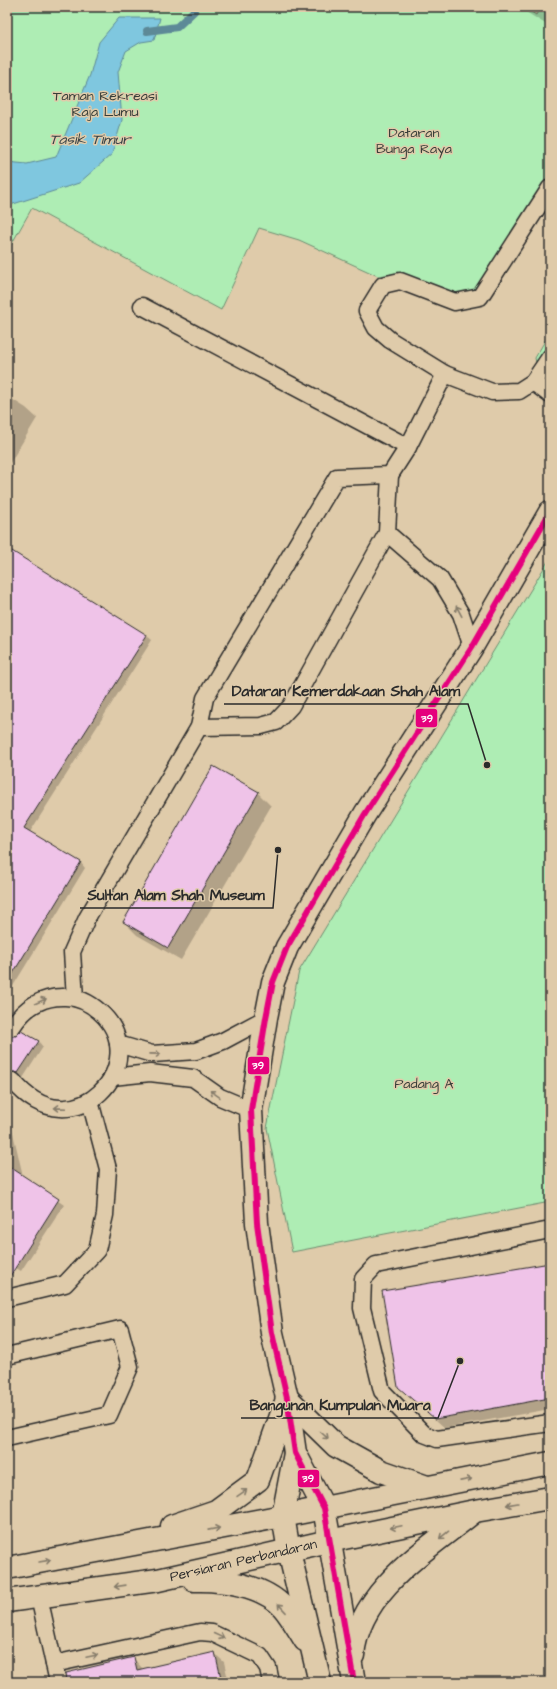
<svg xmlns="http://www.w3.org/2000/svg" width="557" height="1689" font-family="'Architects Daughter',sans-serif">
	<style>
		.green { fill: #aeedb4; stroke: #6c8c70 }
		.water { fill: #7fc7df; stroke: #5d8997 }
		.shadow { fill: #0003 }
		.lines { fill: none; stroke-linecap: round; stroke-linejoin: round }
		.stream { stroke: #5d8997; stroke-width: 8 }
		.building { fill: #efc3e8; stroke: #2b2b2b }
		.lane-casing { stroke: #2b2b2b; stroke-width: 19 }
		.secondary-casing { stroke: #2b2b2b; stroke-width: 25 }
		.lane { stroke: #dfcbaa; stroke-width: 16 }
		.secondary { stroke: #dfcbaa; stroke-width: 22 }
		.bus-1-casing { stroke: #dfcbaa; stroke-width: 9 }
		.bus-1 { stroke: #e5007d; stroke-width: 6 }
		.oneway { stroke: #857b6a }
		.labels { text-anchor: middle; dominant-baseline: central; stroke-width: 3; stroke-linejoin: round; paint-order: stroke }
		.park-label { font-size: 14px; fill: #383e39; stroke: #dfcbaa }
		.street-label { font-size: 14px; fill: #2b2b2b; stroke: #dfcbaa }
		.water-label { font-size: 15px; font-style: italic; fill: #384246; stroke: #dfcbaa }
		.leader { fill: none; stroke: #2b2b2b; stroke-width: 1.5 }
		.callout-dot { fill: #2b2b2b; stroke: #dfcbaa; stroke-width: 1.5 }
		.callout-label { font-size: 15px; text-anchor: middle; font-weight: bold; fill: #2b2b2b; stroke: #dfcbaa; stroke-width: 3; stroke-linejoin: round; paint-order: stroke }
		.line-badge { stroke: #dfcbaa; stroke-width: 1.5 }
		.badge-label { font-size: 11px; text-anchor: middle; font-weight: bold; fill: #fff }
	</style>
	<rect width="100%" height="100%" fill="#dfcbaa"/>
	<filter id="ink" filterUnits="userSpaceOnUse"><feTurbulence type="fractalNoise" baseFrequency=".025" numOctaves="2"/><feDisplacementMap in="SourceGraphic" scale="8" xChannelSelector="R" yChannelSelector="G"/><feConvolveMatrix kernelMatrix="1 2 1 2 8 2 1 2 1" color-interpolation-filters="sRGB"/></filter>
	<g filter="url(#ink)">
		<g class="green">
			<path d="M7 7H523L536 15 541 7H550V180L476 292 455 296 401 273 378 276 299 240 259 228 221 310 32 208 7 252Z"/>
			<path d="M550 332V378L539 377 535 358Z"/>
			<path d="M550 558V1202L292 1252 267 1128 299 971Z"/>
		</g>
		<path class="water" d="M119 18H160L154 40 141 42 126 51 118 72 122 120 112 154 79 183 7 206V162L27 164 56 157 90 75 99 42Z"/>
		<g class="shadow">
			<path d="M518 7H550V20L547 25Z"/>
			<path d="M7 396 26 408 37 418 7 468Z"/>
			<path d="M7 549 147 636 152 640 30 832 81 863 85 868 7 996Z"/>
			<path d="M258 793 271 806 181 960 137 935 124 922Z"/>
			<path d="M7 1025 9 1027 8 1036 16 1037 21 1032 39 1042 43 1047 23 1078 15 1076 10 1080 8 1089 11 1094 7 1099Z"/>
			<path d="M7 1107 23 1176 64 1205 21 1271 10 1264 7 1270Z"/>
			<path d="M550 1263V1409L445 1428 399 1387Z"/>
			<path d="M214 1653 224 1662 228 1679 230 1678 234 1682H73L133 1658 143 1669Z"/>
		</g>
		<g class="lines">
			<path class="stream" d="M147 31 177 27 194 11"/>
		</g>
		<g class="building">
			<path d="M7 548 147 635 24 828 81 862 7 983Z"/>
			<path d="M213 766 259 792 168 948 123 922Z"/>
			<path d="M21 1031 39 1041 18 1073 14 1072 7 1074V1035L16 1036Z"/>
			<path d="M7 1165 59 1199 7 1281Z"/>
			<path d="M550 1263V1398L435 1419 398 1387 382 1291Z"/>
			<path d="M215 1652 222 1682H67L66 1673 134 1657 137 1670Z"/>
		</g>
		<g class="lines">
			<g class="lane-casing">
				<g id="lane">
					<path d="M550 188 480 297 455 302 400 281 383 285 367 311 376 328 390 340 445 374 492 392 519 391 533 382 550 357"/>
					<path d="M142 306 408 447"/>
					<path d="M533 382 550 395"/>
					<path d="M387 533 440 579 461 614 472 647"/>
					<path d="M199 727 261 726 276 722 291 706 387 533 390 475"/>
					<path d="M75 998 72 952 87 918 199 727 205 698 337 477 390 475 408 447 445 374"/>
					<path d="M12 1027C24 1008 42 996 65 997 78 997 90 1003 100 1012 156 1062 73 1154 13 1081"/>
					<path d="M118 1044 152 1054 196 1051 223 1041 266 1018"/>
					<path d="M112 1077 150 1073 193 1078 220 1097 251 1110"/>
					<path d="M550 1230 376 1265 363 1279 362 1308 382 1391 424 1434 437 1439 550 1423"/>
					<path d="M7 1298 65 1284 97 1250 105 1215 108 1169 90 1101"/>
					<path d="M7 1356 120 1329 130 1367 109 1415 7 1438"/>
					<path d="M39 1597 58 1682"/>
					<path d="M54 1664 200 1632 212 1633 260 1656 268 1668 271 1682"/>
				</g>
			</g>
			<g class="secondary-casing">
				<g id="secondary">
					<path d="M287 1398 336 1446 381 1471 427 1487"/>
					<path d="M295 1453 283 1516 289 1551 320 1682"/>
					<path d="M172 1526 216 1511 258 1480 286 1402"/>
					<path d="M7 1568 283 1516 550 1463"/>
					<path d="M194 1580C221 1579 263 1585 283 1607 291 1616 298 1629 305 1640"/>
					<path id="s1" d="M7 1601 158 1580 329 1541 475 1511 550 1498"/>
					<path d="M353 1655C359 1591 425 1551 471 1514"/>
					<path d="M354 1682 324 1508 295 1453 287 1398 272 1333 257 1223 251 1110 266 1018 273 982 287 947 365 814 472 647 550 512"/>
				</g>
			</g>
			<use href="#lane" class="lane"/>
			<use href="#secondary" class="secondary"/>
			<g class="bus-1-casing">
				<path id="bus-1" d="M354 1682 324 1508 295 1453 287 1398 272 1333 257 1223 251 1110 266 1018 273 982 287 947 365 814 472 647 550 512"/>
			</g>
			<use href="#bus-1" class="bus-1"/>
		</g>
		<defs><path id="oneway-shaft" d="M-6 0H5M1.5-3L5.5 0L1.5 3" fill="none" stroke-width="1.6" stroke-linecap="round" stroke-linejoin="round"/></defs>
		<g class="oneway">
			<use href="#oneway-shaft" transform="translate(459 611) rotate(-118)"/>
			<use href="#oneway-shaft" transform="translate(41 1001) rotate(-24)"/>
			<use href="#oneway-shaft" transform="translate(155 1054) rotate(1)"/>
			<use href="#oneway-shaft" transform="translate(215 1094) rotate(-145)"/>
			<use href="#oneway-shaft" transform="translate(60 1108) rotate(-178)"/>
			<use href="#oneway-shaft" transform="translate(324 1435) rotate(42)"/>
			<use href="#oneway-shaft" transform="translate(466 1480) rotate(-11)"/>
			<use href="#oneway-shaft" transform="translate(242 1493) rotate(-35)"/>
			<use href="#oneway-shaft" transform="translate(512 1504) rotate(170)"/>
			<use href="#oneway-shaft" transform="translate(396 1527) rotate(168)"/>
			<use href="#oneway-shaft" transform="translate(214 1529) rotate(-11)"/>
			<use href="#oneway-shaft" transform="translate(444 1535) rotate(141)"/>
			<use href="#oneway-shaft" transform="translate(45 1561) rotate(-10)"/>
			<use href="#oneway-shaft" transform="translate(120 1586) rotate(172)"/>
			<use href="#oneway-shaft" transform="translate(282 1608) rotate(-133)"/>
			<use href="#oneway-shaft" transform="translate(219 1636) rotate(25)"/>
			<use href="#oneway-shaft" transform="translate(92 1656) rotate(-12)"/>
		</g>
	</g>
	<g class="labels">
		<g class="park-label">
			<text x="105" y="96">Taman Rekreasi<tspan x="105" dy="16">Raja Lumu</tspan></text>
			<text x="414" y="133">Dataran<tspan x="414" dy="16">Bunga Raya</tspan></text>
			<text x="424" y="1084">Padang A</text>
		</g>
		<g class="street-label">
			<text stroke="none"><textPath href="#s1" startOffset="240">Persiaran Perbandaran</textPath></text>
		</g>
		<g class="water-label">
			<text x="90" y="139">Tasik Timur</text>
		</g>
	</g>
	<path class="leader" d="M487 765L468 704H224M278 850L273 908H80M460 1361L438 1418H241"/>
	<g class="callout-dot">
		<circle cx="487" cy="765" r="4"/>
		<circle cx="278" cy="850" r="4"/>
		<circle cx="460" cy="1361" r="4"/>
	</g>
	<g class="callout-label">
		<text x="346" y="696">Dataran Kemerdakaan Shah Alam</text>
		<text x="176" y="900">Sultan Alam Shah Museum</text>
		<text x="340" y="1410">Bangunan Kumpulan Muara</text>
	</g>
	<g class="line-badge">
		<rect x="415" y="708" width="23" height="20" rx="4" fill="#e5007d"/>
		<rect x="247" y="1056" width="23" height="19" rx="4" fill="#e5007d"/>
		<rect x="297" y="1469" width="23" height="19" rx="4" fill="#e5007d"/>
	</g>
	<g class="badge-label">
		<text x="427" y="722">39</text>
		<text x="258" y="1069">39</text>
		<text x="308" y="1482">39</text>
	</g>
	<rect width="557" height="1689" fill="none" stroke="#dfcbaa" stroke-width="24"/>
	<rect x="12" y="12" width="533" height="1665" fill="none" stroke="#2b2b2b" stroke-width="1.5" filter="url(#ink)"/>
</svg>
